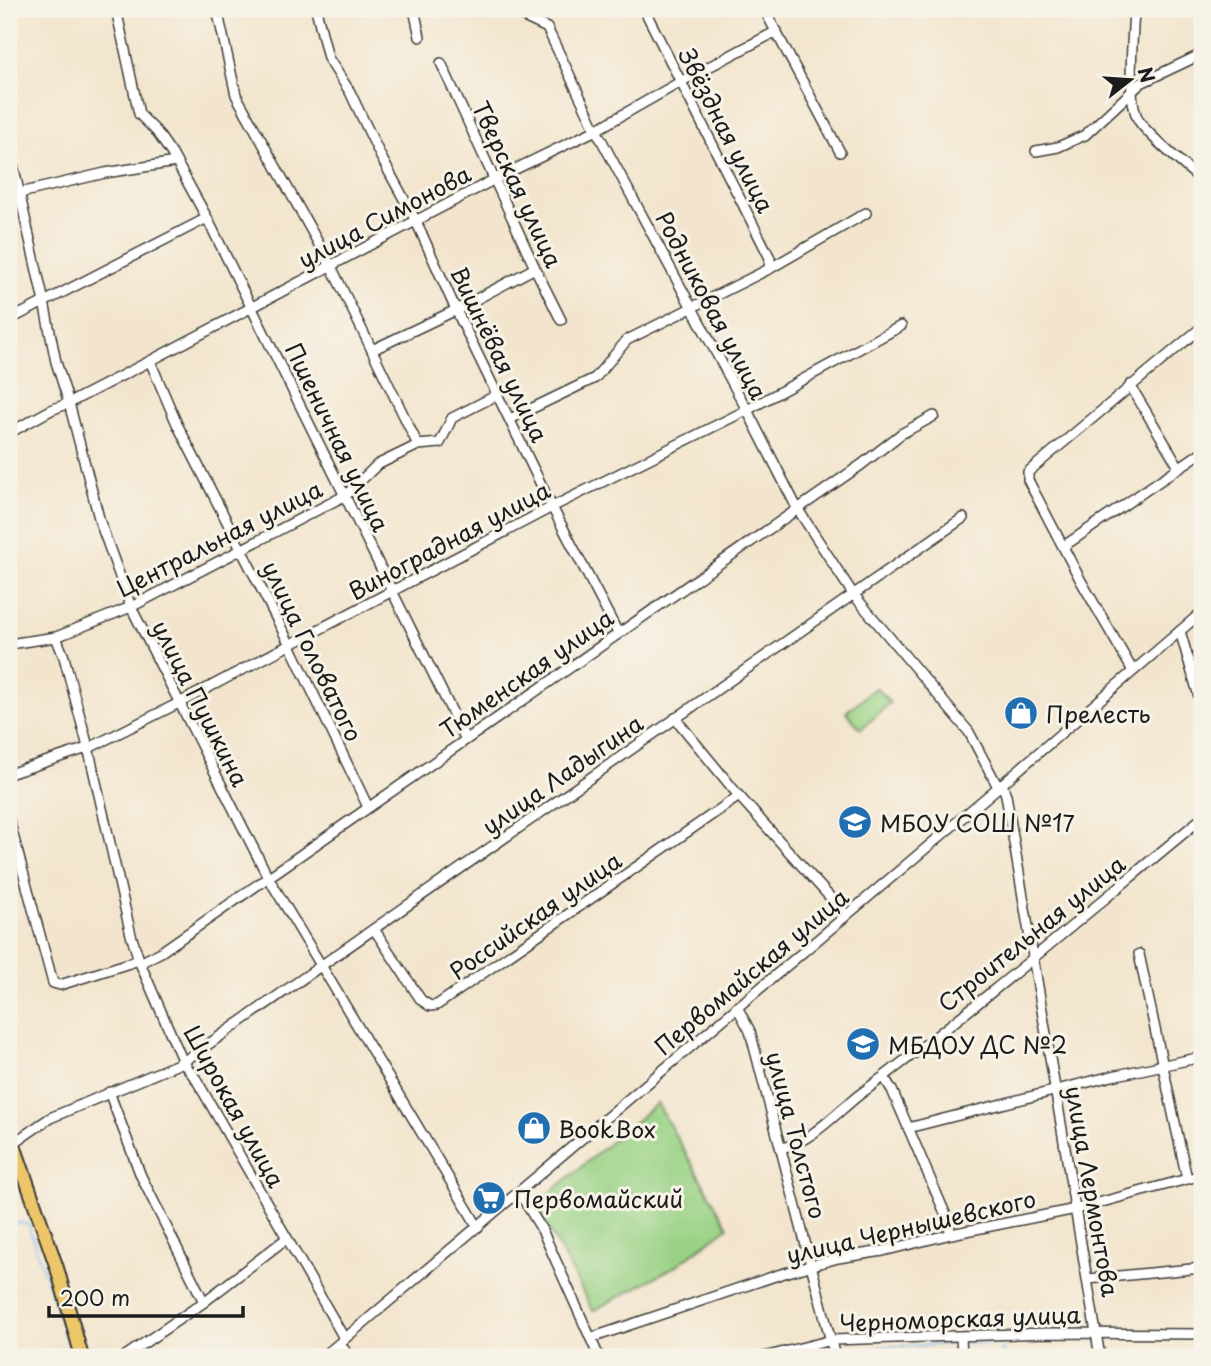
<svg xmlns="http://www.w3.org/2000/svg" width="1211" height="1366" font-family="'Playpen Sans',sans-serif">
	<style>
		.green { fill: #99d284; stroke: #5a7750; stroke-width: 2 }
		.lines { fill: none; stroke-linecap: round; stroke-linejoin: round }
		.stream { stroke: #7cbff2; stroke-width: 2 }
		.minor-casing { stroke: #3c3a37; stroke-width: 12 }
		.highway-casing { stroke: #3c3a37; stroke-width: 16 }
		.minor { stroke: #fff; stroke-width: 9 }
		.highway { stroke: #ecc669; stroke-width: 12 }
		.labels { text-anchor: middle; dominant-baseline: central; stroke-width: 6; stroke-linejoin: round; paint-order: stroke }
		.street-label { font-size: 23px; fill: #1c1c1c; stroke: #f7f3e8 }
		.poi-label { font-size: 23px; fill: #1c1c1c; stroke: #f7f3e8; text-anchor: start }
	</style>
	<rect width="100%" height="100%" fill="#f7f3e8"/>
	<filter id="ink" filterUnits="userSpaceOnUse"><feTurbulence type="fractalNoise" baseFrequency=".0143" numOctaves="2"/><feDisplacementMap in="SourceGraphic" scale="14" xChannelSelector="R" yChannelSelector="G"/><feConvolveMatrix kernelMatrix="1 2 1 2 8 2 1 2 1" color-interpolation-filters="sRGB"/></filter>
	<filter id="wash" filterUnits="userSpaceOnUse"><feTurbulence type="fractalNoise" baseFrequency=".00686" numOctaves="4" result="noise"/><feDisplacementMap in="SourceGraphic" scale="28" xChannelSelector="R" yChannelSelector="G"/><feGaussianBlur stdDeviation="1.57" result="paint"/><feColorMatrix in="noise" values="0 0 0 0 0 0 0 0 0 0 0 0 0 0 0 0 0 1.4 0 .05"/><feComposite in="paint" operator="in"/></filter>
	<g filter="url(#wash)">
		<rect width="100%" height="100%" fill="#f3e5cd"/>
		<g class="green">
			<path d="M876 687 890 703 861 729 846 712Z"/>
			<path d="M657 1103 728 1227 676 1266 593 1311 536 1205Z"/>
		</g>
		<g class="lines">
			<g class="stream">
				<path d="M9 1222 28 1224 72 1357"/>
				<path d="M964 1344 1002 1343 1003 1357"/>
				<path d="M877 1357 880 1347 959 1344"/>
			</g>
		</g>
	</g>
	<g filter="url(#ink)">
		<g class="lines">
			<g class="minor-casing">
				<g id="minor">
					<path d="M116 9 139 114 156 131 172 154 207 218 465 738"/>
					<path d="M217 9 236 95 331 266 418 445"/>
					<path d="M316 9 328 58 350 92 381 157 416 221 456 310 552 507 618 633"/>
					<path d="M414 9 420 37"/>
					<path d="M519 9 526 18 547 28 596 130 747 410 797 508 853 594 969 732 998 787"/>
					<path d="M644 9 770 258 769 269"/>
					<path d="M764 9 840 152"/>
					<path d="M1134 9C1133 35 1126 100 1139 121 1149 137 1187 167 1202 181"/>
					<path d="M441 63 535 268 561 320"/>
					<path d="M9 147 44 302 56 362 69 403 100 522 131 607 268 877 478 1227"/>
					<path d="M1036 151 1058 147 1085 135 1141 83 1202 54"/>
					<path d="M20 193 105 173 176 162"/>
					<path d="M9 320 207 218"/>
					<path d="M372 350 456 310 535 268"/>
					<path d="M150 361 177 424 290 645 368 807"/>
					<path d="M1130 385 1179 467"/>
					<path d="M510 419 595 378 627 340 769 269 866 213"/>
					<path d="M9 433 51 410 69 403 150 361 495 179 596 130 682 81 777 31"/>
					<path d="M1064 546 1202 452"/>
					<path d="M1180 631 1202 707"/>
					<path d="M56 637 64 657 88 747 131 935 140 963 183 1062 196 1079 344 1338"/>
					<path d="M9 644 56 637 131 607 346 495 377 465 418 445 440 443 452 418 497 395"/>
					<path d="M1133 671 1081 581 1028 480V472L1202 327"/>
					<path d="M675 718 739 796 846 915"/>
					<path d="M9 774 93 746 179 703 552 507 747 410 901 326"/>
					<path d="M1002 784 1006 795 1100 1357"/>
					<path d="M9 820 53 983 60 985 139 960"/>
					<path d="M374 929 421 1000 430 1006 437 1005 739 796"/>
					<path d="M1139 954 1187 1179"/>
					<path d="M140 963 161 952 861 465 901 434 934 416"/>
					<path d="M737 1007 750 1031 835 1357"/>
					<path d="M884 1077 892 1090 947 1218 951 1234"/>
					<path d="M109 1092 141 1176 204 1302"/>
					<path d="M908 1128 1112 1076 1202 1057"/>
					<path d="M12 1144 50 1118 183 1062 963 518"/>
					<path d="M781 1148C810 1143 836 1113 859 1095 977 1008 1089 911 1202 818"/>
					<path d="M519 1192 542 1230 599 1357"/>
					<path d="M1088 1279 1202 1268"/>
					<path d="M961 1337 962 1357"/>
					<path d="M591 1338 781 1274 838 1258 883 1251 951 1234 1076 1209 1202 1175"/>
					<path d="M340 1343 349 1357"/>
					<path d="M124 1357 204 1302 287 1238"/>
					<path d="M323 1357 1002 784 1202 612"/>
					<path d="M764 1357 832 1340 1047 1333 1202 1334"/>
				</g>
			</g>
			<g class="highway-casing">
				<path id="highway" d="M9 1131 57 1268 82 1357"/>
			</g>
			<use href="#minor" class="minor"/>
			<use href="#highway" class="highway"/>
		</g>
	</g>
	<defs>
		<g id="shop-disc" transform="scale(1.75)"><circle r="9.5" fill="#1f6fb2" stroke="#f7f3e8"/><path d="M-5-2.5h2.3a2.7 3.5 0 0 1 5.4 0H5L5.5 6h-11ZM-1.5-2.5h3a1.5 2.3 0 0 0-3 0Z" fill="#fff"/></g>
		<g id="school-disc" transform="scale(1.75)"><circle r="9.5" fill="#1f6fb2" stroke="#f7f3e8"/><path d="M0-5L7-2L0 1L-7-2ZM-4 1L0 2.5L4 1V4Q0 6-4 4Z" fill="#fff"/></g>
		<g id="supermarket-disc" transform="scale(1.75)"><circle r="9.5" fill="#1f6fb2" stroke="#f7f3e8"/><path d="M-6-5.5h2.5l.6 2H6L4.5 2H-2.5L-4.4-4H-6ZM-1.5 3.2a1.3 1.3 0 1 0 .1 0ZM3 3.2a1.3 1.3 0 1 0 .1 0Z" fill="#fff"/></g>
	</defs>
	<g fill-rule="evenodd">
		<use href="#shop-disc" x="1021" y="713"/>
		<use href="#school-disc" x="855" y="822"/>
		<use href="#school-disc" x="863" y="1044"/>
		<use href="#shop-disc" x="534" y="1128"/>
		<use href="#supermarket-disc" x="489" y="1198"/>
	</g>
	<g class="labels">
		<g class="street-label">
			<text transform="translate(727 130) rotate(63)">Звёздная улица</text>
			<text transform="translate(518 184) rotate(65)">Тверская улица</text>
			<text transform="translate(384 216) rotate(-28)">улица Симонова</text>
			<text transform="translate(712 305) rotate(62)">Родниковая улица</text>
			<text transform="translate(500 354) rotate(64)">Вишнёвая улица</text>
			<text transform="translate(338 437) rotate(64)">Пшеничная улица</text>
			<text transform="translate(219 538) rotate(-27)">Центральная улица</text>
			<text transform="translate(449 540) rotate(-28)">Виноградная улица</text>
			<text transform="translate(313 651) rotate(64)">улица Головатого</text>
			<text transform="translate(526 673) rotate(-35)">Тюменская улица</text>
			<text transform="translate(201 703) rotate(63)">улица Пушкина</text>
			<text transform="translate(562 774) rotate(-35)">улица Ладыгина</text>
			<text transform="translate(535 915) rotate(-35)">Российская улица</text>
			<text transform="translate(1031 933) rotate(-39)">Строительная улица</text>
			<text transform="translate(751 971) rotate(-40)">Первомайская улица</text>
			<text transform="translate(235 1106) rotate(61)">Широкая улица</text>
			<text transform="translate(797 1135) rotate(75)">улица Толстого</text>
			<text transform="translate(1093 1191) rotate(80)">улица Лермонтова</text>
			<text transform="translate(911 1226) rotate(-13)">улица Чернышевского</text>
			<text transform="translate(960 1318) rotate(-2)">Черноморская улица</text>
		</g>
		<g class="poi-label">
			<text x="1046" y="713">Прелесть</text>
			<text x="880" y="822">МБОУ СОШ №17</text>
			<text x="888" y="1044">МБДОУ ДС №2</text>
			<text x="558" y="1128">BookBox</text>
			<text x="514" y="1198">Первомайский</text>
		</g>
	</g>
	<rect width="1211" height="1366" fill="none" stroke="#f7f3e8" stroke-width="35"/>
	<g transform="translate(1130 80) rotate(73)" stroke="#f7f3e8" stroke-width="5" paint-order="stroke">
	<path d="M0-5L12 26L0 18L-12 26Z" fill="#1c1c1c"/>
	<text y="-10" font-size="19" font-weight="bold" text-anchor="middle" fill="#1c1c1c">N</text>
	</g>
	<path d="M49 1306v10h194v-10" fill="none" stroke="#1c1c1c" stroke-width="3.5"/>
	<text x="60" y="1306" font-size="21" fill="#1c1c1c" stroke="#f7f3e8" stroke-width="5" paint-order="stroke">200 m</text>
</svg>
